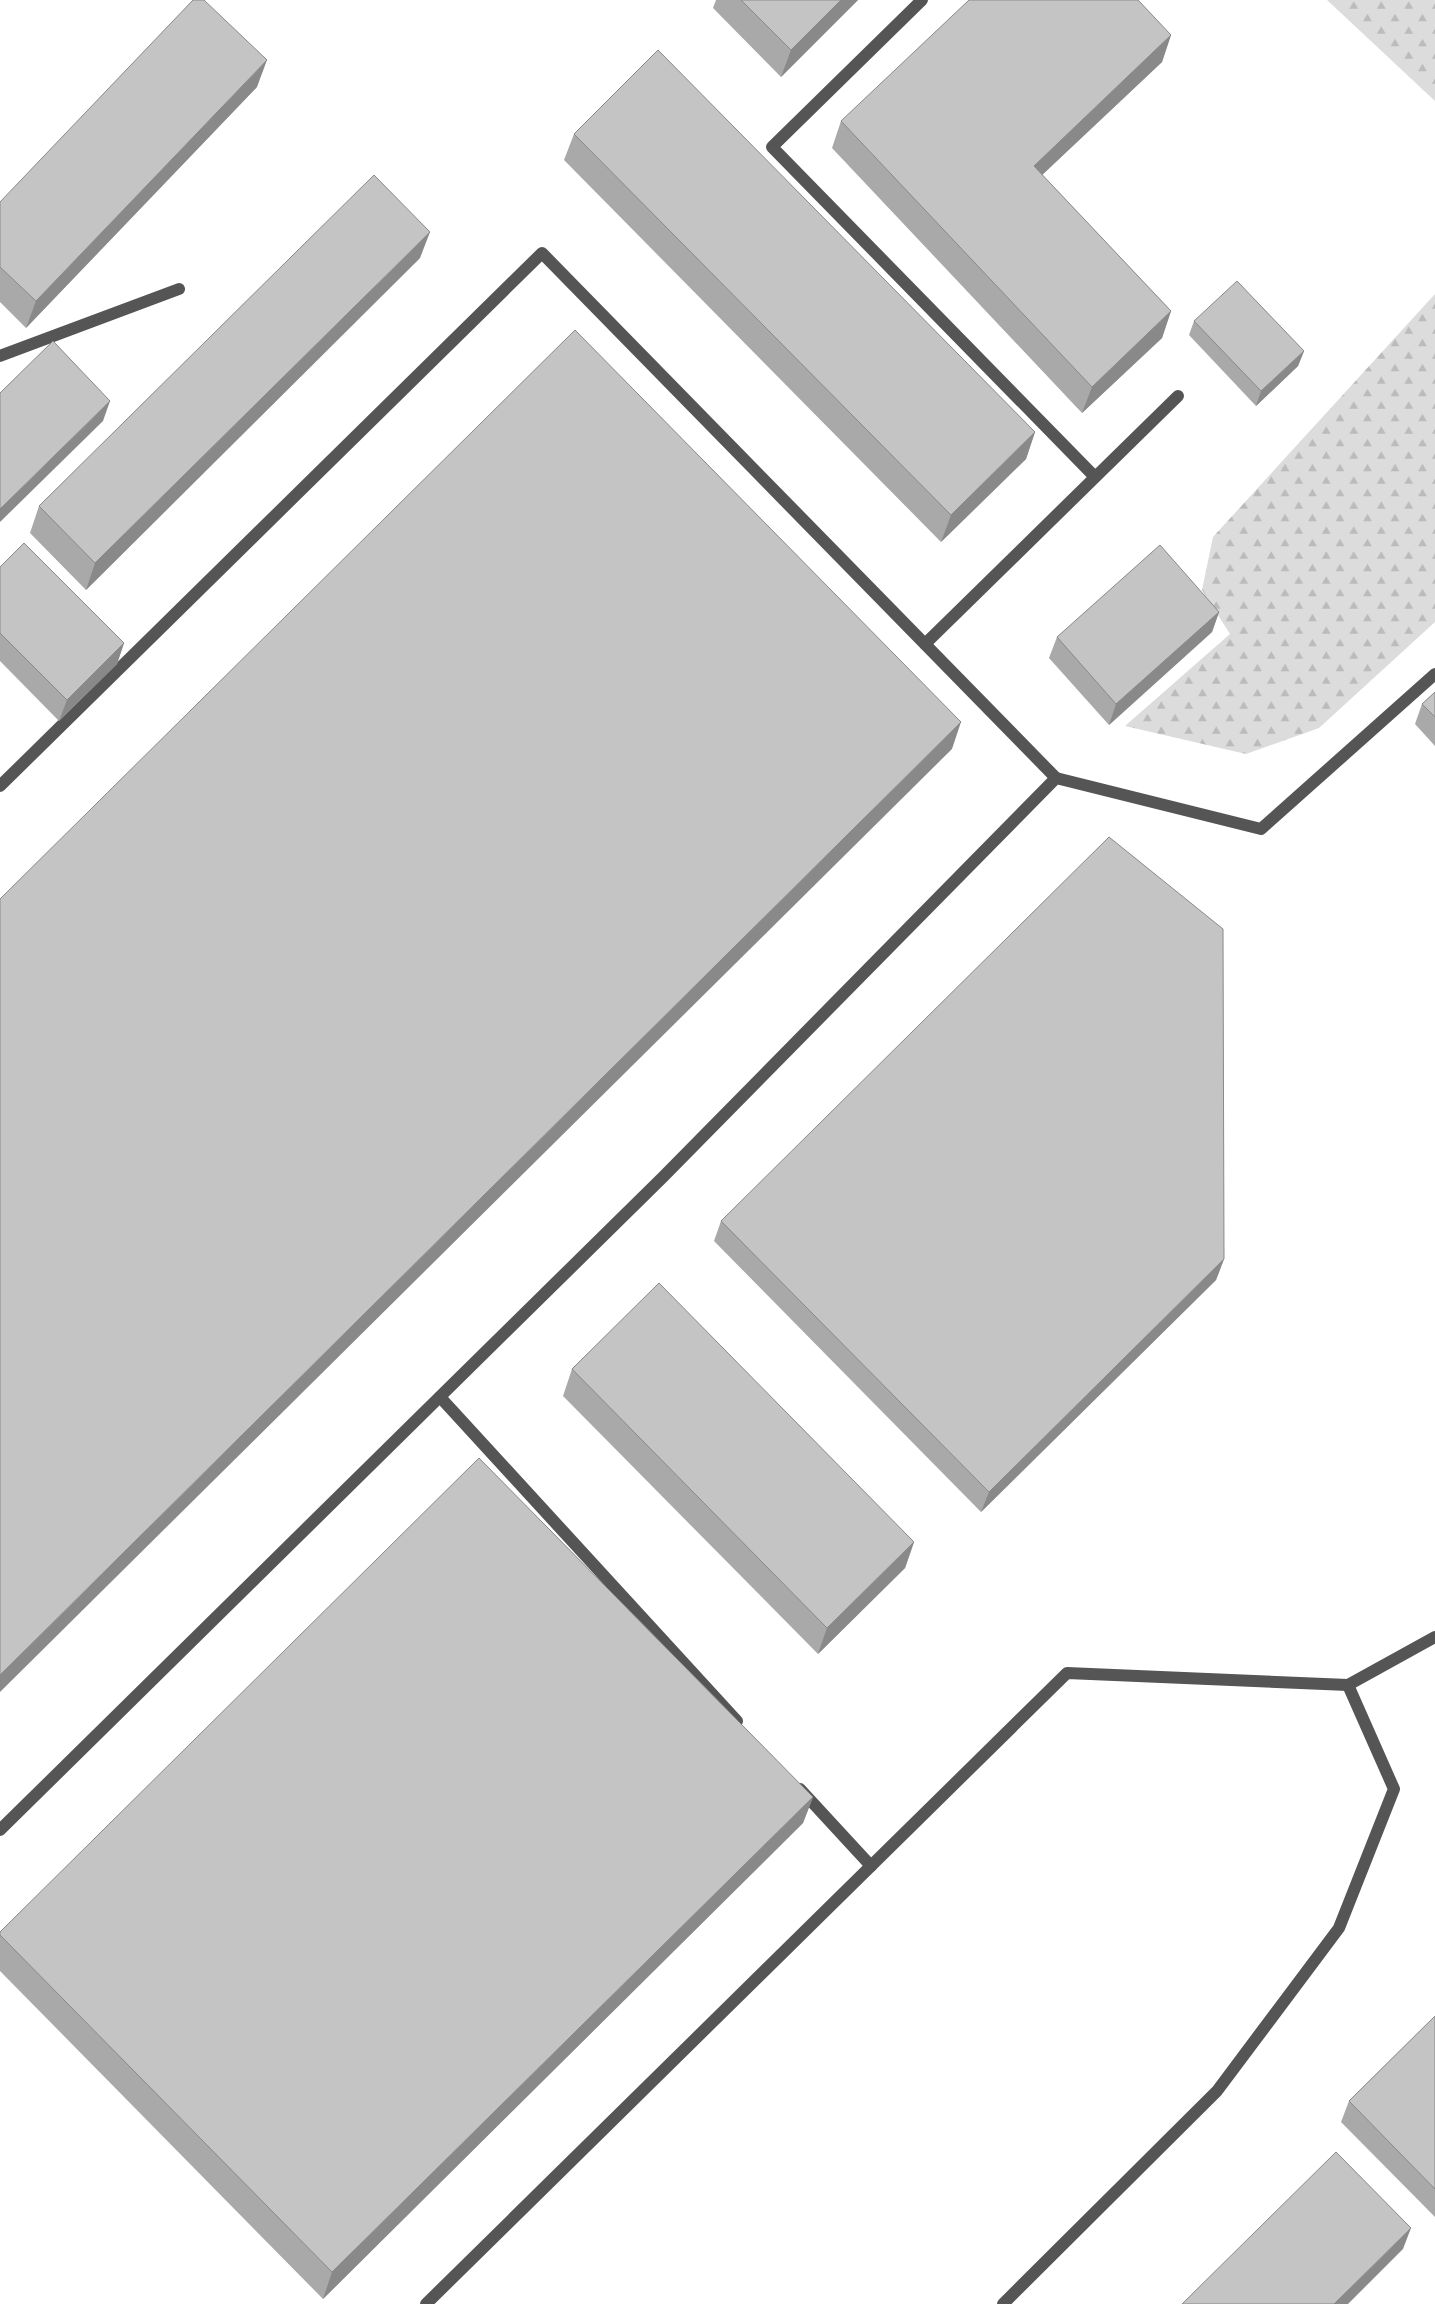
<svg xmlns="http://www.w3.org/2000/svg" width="1435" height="2304" font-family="'Source Sans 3',sans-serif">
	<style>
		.forest { fill: url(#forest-firs) }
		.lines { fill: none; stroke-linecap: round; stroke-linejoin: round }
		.minor { stroke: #555; stroke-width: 12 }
		.wall { fill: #a9a9a9 }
		.shaded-wall { fill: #898989 }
		.building { fill: #c4c4c4; stroke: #898989 }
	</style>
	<defs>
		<pattern id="forest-firs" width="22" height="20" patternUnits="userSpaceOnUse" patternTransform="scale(1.25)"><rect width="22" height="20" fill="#dcdcdc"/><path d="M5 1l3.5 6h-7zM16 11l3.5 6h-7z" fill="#bbb"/></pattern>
	</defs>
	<rect width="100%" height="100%" fill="#fff"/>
	<g class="forest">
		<path d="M1327 0H1435V101Z"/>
		<path d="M1435 294V622L1319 728 1246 754 1125 726 1230 634 1202 590 1213 537Z"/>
	</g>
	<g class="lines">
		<g class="minor">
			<path d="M922 0 772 147 1095 477"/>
			<path d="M0 356 179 289"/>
			<path d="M925 644 1178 396"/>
			<path d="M0 786 542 253 1056 778"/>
			<path d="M440 1397 737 1721"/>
			<path d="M800 1789 871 1866"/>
			<path d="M0 1830 663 1177 1056 778 1261 829 1435 674"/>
			<path d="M426 2304 1067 1673 1348 1685 1435 1637"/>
			<path d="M1003 2304 1217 2091 1339 1928 1394 1789 1348 1685"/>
		</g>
	</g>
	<g class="wall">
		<path d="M716 0H858L781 77 713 8Z"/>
		<path d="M1171 35 1162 62 1042 175 1171 311 1162 338 1082 413 832 148 841 121Z"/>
		<path d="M257 87 26 328 0 302V202Z"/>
		<path d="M574 134 1035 432 1026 459 941 542 564 160Z"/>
		<path d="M420 258 86 590 30 533 39 506Z"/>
		<path d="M1194 321 1304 351 1298 366 1256 406 1189 335Z"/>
		<path d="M0 567 124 643 117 664 59 721 0 661Z"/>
		<path d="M1219 612 1212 632 1109 725 1049 658 1057 637Z"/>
		<path d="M1435 692V746L1415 724 1422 704Z"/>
		<path d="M721 1221 1224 1259 1216 1280 981 1512 714 1241Z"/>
		<path d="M572 1369 914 1542 905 1568 818 1654 563 1396Z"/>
		<path d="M813 1797 803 1823 323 2299 0 1971V1932Z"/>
		<path d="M1435 2016V2217L1341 2122 1349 2101Z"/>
	</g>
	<g class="shaded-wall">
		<path d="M841 0H858L781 77 791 50Z"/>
		<path d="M1171 35 1162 62 1024 192 1034 166Z"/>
		<path d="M267 60 257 87 26 328 36 301Z"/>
		<path d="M430 232 420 258 86 590 95 563Z"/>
		<path d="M1171 311 1162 338 1082 413 1092 387Z"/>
		<path d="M1304 351 1298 366 1256 406 1261 391Z"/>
		<path d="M110 401 103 421 0 522V509Z"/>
		<path d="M1035 432 1026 459 941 542 951 515Z"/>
		<path d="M1219 612 1212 632 1109 725 1116 704Z"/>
		<path d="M124 643 117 664 59 721 67 700Z"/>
		<path d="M961 722 952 749 0 1692V1675Z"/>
		<path d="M1224 1259 1216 1280 981 1512 989 1492Z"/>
		<path d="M914 1542 905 1568 818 1654 827 1628Z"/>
		<path d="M813 1797 803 1823 323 2299 332 2272Z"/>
		<path d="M1411 2228 1403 2249 1348 2304H1334Z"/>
	</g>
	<g class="building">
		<path d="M193 0H204L267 60 36 301 0 267V202Z"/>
		<path d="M741 0H841L791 50Z"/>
		<path d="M969 0H1138L1171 35 1034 166 1171 311 1092 387 841 121Z"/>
		<path d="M658 50 1035 432 951 515 574 134Z"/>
		<path d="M374 175 430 232 95 563 39 506Z"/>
		<path d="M1237 281 1304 351 1261 391 1194 321Z"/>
		<path d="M575 330 961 722 0 1675V899Z"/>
		<path d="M53 341 110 401 0 509V393Z"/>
		<path d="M24 543 124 643 67 700 0 633V567Z"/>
		<path d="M1160 545 1219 612 1116 704 1057 637Z"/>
		<path d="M1435 692V717L1422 704Z"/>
		<path d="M1109 837 1223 929 1224 1259 989 1492 721 1221Z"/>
		<path d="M659 1283 914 1542 827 1628 572 1369Z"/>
		<path d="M479 1458 813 1797 332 2272 0 1935V1932Z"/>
		<path d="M1435 2016V2189L1349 2101Z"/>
		<path d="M1336 2152 1411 2228 1334 2304H1182Z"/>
	</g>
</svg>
